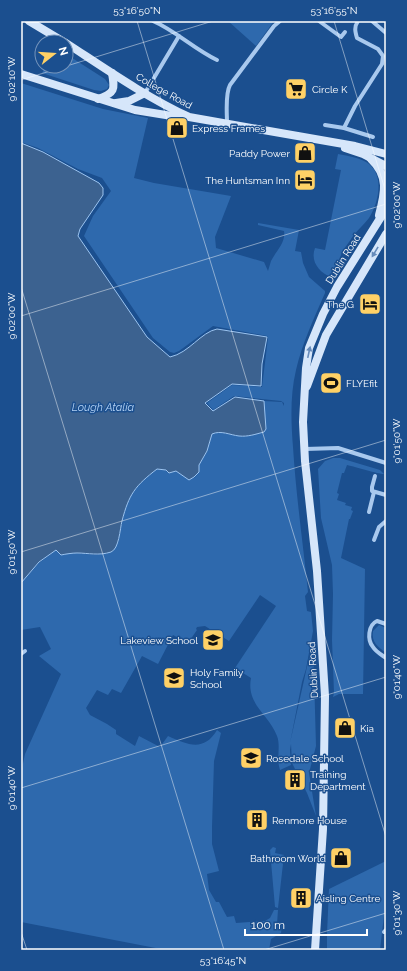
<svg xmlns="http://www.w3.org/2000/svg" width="407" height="971" font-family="Raleway,sans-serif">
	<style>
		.green { fill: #2e69ad }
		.water { fill: #3c6290; stroke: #9cc4f0 }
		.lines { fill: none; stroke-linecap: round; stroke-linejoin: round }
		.street { stroke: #a9c9ee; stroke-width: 4 }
		.secondary { stroke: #d6e6fa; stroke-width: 8 }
		.oneway { fill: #668bba }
		.ticks { fill: none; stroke: #fff; stroke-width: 1; stroke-opacity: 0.45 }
		.labels { text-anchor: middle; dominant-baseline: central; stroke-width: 3; stroke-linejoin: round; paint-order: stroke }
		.poi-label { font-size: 10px; fill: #fff; stroke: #1b4f8f; text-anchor: start }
		.street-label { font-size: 10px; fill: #fff; stroke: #1b4f8f }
		.water-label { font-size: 11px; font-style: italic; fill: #b5d3f5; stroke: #1b4f8f }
		.neatline { fill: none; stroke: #fff; stroke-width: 1.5 }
		.ticks-label { font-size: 10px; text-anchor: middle; fill: #fff }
	</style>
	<rect width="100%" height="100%" fill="#1b4f8f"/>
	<g class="green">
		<path d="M228 21H274L256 46Z"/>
		<path d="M66 54 105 79 109 85 107 89 101 91 94 90 42 73 46 66H66Z"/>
		<path d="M21 83 103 109 148 118 134 178 154 183 231 196 215 237 216 248 264 262 268 271C269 268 270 264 271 261 276 251 286 243 284 231L258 225V223L299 230 295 251 301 252 303 263 309 277 325 291V293C314 318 302 344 296 370 290 395 291 422 293 447 296 495 303 544 308 592L305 596 307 611 311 612 313 631 306 669 302 682 290 743 313 640 316 746 309 773 316 816 307 793 292 763 291 744 290 750 291 765 280 770C276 759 281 746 277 736 269 714 246 705 251 678L235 668 276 606 260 595 229 641 205 626 197 627 196 629 197 630 188 643 173 635 158 664 142 656 121 693 112 689 108 695 97 690 86 708 90 715 107 724 116 730V734L135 746 139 736 160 747 168 736C188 745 204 752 217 730L221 733 214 761 212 827V844L219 871 207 874 209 890 216 902H219L227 917 234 916 236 923 265 921 270 918 274 910H278L277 924 282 925 281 933 271 939 269 950H166L21 922V773L25 754 61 674 39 656 51 649 40 627 21 630V583L39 563 56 550 61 555 74 553 96 555 109 553 113 551 118 543 125 510 130 496 141 482 157 469 165 470 169 473 176 471 189 479 194 478 199 472V465L207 452 212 434C221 430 230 435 239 436 248 437 256 434 264 432L266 429 264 401 282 402 284 406V403L281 401 234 396 213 410 207 403 232 385 262 387 268 338 267 336 213 326 179 351 174 353 170 352 153 338 84 236 93 216 111 191 102 178 78 169 38 148 21 142Z"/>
		<path d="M338 154C348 156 362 158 369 164 385 177 378 204 369 218 363 226 356 231 351 239 348 244 343 249 341 255 338 263 338 270 331 277 319 273 310 261 315 248L325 250 341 170 335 169Z"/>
		<path d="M333 458H340L380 470 384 474C378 474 356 467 347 465L344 473H342L337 493 339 494 337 500 346 503 345 505 352 507 351 510 353 511 350 519H349L341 558 365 569 363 694H339L333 697 334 693 332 640 333 594 332 565 321 518 318 469 325 461Z"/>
		<path d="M379 625 386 628V653C378 647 371 642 373 631Z"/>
		<path d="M273 847 276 848 275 853 284 855 278 908 275 907 270 850Z"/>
		<path d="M386 861V898L380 950H327V934L329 889Z"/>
	</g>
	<path class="water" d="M21 143 43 152 99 183 103 188V195L80 229 78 236 147 337 170 357C189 353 201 332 217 329L267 337 262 364 261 386 232 384 205 403 213 411 235 397 264 401 266 429 264 432C256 434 248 437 239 436 230 435 221 430 212 434L207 451 199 465V472L194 477 189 480 176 471 169 473 166 470 157 469C135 486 129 494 122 521 120 529 119 549 111 552 99 556 88 553 77 553 72 553 66 554 61 555L56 550 39 562 21 583Z"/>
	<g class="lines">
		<g class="street">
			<path d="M153 21C176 31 194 49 217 60"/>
			<path d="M319 21 341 37 345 32"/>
			<path d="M372 21 386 33"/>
			<path d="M145 93 179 36"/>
			<path d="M227 123C227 112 225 94 230 85L274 26 280 21"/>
			<path d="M325 125 344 128 373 137"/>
			<path d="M344 128 355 106 382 64 383 56 378 49 357 38C355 31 354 27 358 21"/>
			<path d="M305 449 338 448 386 463"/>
			<path d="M375 476 372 487V491L386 495"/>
			<path d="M369 512 374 492"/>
			<path d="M374 540 379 527 386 521"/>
			<path d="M386 624 377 621C368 625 367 640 373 647 376 652 382 655 386 658"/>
			<path d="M21 654 25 651"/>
			<path d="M384 932 386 930"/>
		</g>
		<g class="secondary">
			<path d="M29 21 64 42"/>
			<path d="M66 43C106 69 146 97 189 117L355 146 386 154"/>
			<path d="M21 74 135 110 172 116 186 117"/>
			<path d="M98 99C115 93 115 90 112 73"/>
			<path d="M116 103 129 101 145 93"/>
			<path d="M345 148 363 154 386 166"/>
			<path d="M371 159C389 176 385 193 379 215"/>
			<path d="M307 386 326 335 386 234"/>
			<path d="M315 950 323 829 325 696 317 571 305 461 303 422 306 368 309 348 323 314 337 287 386 209"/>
		</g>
	</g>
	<defs><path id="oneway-solid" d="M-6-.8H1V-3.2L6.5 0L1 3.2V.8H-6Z"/></defs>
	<g class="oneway">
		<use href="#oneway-solid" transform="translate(375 252) rotate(121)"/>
		<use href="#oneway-solid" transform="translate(309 352) rotate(-78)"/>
	</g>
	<path class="ticks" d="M137 21 386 837M334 21 386 193M21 80 213 21M21 287 224 950M21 316 386 204M21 552 386 440M21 788 386 677M21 932 27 950M264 950 386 913"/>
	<defs>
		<g id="supermarket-square" transform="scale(1.15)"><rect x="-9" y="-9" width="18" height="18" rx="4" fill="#ffd166" stroke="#1b4f8f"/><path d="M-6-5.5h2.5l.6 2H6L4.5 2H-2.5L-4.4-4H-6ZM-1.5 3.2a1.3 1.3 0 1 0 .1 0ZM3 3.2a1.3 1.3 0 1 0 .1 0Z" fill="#111"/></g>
		<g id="shop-square" transform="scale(1.15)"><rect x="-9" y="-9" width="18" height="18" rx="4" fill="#ffd166" stroke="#1b4f8f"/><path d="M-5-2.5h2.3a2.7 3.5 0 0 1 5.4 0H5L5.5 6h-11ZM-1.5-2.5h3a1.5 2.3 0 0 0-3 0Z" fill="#111"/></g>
		<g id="hotel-square" transform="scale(1.15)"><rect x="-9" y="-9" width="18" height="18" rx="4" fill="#ffd166" stroke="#1b4f8f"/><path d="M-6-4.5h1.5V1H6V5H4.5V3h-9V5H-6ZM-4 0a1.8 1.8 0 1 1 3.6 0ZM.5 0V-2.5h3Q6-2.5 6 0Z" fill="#111"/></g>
		<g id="stadium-square" transform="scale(1.15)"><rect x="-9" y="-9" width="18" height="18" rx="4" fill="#ffd166" stroke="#1b4f8f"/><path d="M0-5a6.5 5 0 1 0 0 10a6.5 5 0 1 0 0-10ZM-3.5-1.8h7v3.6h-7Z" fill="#111"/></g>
		<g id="school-square" transform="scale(1.15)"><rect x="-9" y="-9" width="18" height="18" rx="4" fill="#ffd166" stroke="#1b4f8f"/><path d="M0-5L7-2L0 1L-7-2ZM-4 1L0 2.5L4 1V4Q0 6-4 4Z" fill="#111"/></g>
		<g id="building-square" transform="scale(1.15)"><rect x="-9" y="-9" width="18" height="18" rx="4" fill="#ffd166" stroke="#1b4f8f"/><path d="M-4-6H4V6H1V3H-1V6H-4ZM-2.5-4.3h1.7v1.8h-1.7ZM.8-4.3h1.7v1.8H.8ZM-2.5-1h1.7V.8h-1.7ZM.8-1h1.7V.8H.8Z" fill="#111"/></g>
	</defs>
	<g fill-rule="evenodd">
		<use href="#supermarket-square" x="296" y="89"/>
		<use href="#shop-square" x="177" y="128"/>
		<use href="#shop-square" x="305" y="153"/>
		<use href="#hotel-square" x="305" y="180"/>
		<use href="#hotel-square" x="370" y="304"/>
		<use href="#stadium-square" x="331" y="383"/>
		<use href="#school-square" x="213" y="640"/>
		<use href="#school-square" x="174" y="678"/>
		<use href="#shop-square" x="345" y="728"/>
		<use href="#school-square" x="251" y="758"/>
		<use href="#building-square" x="295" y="780"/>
		<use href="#building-square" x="257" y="820"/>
		<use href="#shop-square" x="341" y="858"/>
		<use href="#building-square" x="301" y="898"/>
	</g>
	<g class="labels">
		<g class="poi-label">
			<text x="312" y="89">Circle K</text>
			<text x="192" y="128">Express Frames</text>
			<text x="290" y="153" text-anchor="end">Paddy Power</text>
			<text x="290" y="180" text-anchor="end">The Huntsman Inn</text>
			<text x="354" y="304" text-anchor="end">The G</text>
			<text x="346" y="383">FLYEfit</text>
			<text x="198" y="640" text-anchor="end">Lakeview School</text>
			<text x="190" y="672">Holy Family<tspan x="190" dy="12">School</tspan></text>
			<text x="360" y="728">Kia</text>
			<text x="266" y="758">Rosedale School</text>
			<text x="310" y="774">Training<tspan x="310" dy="12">Department</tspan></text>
			<text x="272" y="820">Renmore House</text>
			<text x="326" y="858" text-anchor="end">Bathroom World</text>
			<text x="316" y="898">Aisling Centre</text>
		</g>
		<g class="street-label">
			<text transform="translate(164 91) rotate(29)">College Road</text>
			<text transform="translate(343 259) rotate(-58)">Dublin Road</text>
			<text transform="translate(313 670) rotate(-93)">Dublin Road</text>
		</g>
		<g class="water-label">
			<text x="103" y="407">Lough Atalia</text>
		</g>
	</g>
	<rect width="407" height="971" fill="none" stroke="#1b4f8f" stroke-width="44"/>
	<g transform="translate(54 54) rotate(73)"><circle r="19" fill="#1b4f8f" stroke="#7695bc"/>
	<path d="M0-3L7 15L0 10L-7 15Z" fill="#ffd166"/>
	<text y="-6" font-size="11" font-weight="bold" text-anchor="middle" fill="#ffffff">N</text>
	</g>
	<path d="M245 929v6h122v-6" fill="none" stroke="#ffffff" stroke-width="2"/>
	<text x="251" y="929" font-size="12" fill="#ffffff" stroke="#1b4f8f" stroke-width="3" paint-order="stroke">100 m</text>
	<rect x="22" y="22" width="363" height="927" class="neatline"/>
	<g class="ticks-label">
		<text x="137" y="14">53°16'50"N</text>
		<text x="334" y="14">53°16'55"N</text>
		<text transform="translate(11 79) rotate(-90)" y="4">9°02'10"W</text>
		<text transform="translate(396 205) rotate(-90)" y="4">9°02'00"W</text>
		<text transform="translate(11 316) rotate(-90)" y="4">9°02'00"W</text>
		<text transform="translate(396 441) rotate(-90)" y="4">9°01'50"W</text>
		<text transform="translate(11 552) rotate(-90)" y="4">9°01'50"W</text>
		<text transform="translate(396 677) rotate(-90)" y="4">9°01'40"W</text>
		<text transform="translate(11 788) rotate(-90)" y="4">9°01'40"W</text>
		<text transform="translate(396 913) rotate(-90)" y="4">9°01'30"W</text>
		<text x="223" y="964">53°16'45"N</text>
	</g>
</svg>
